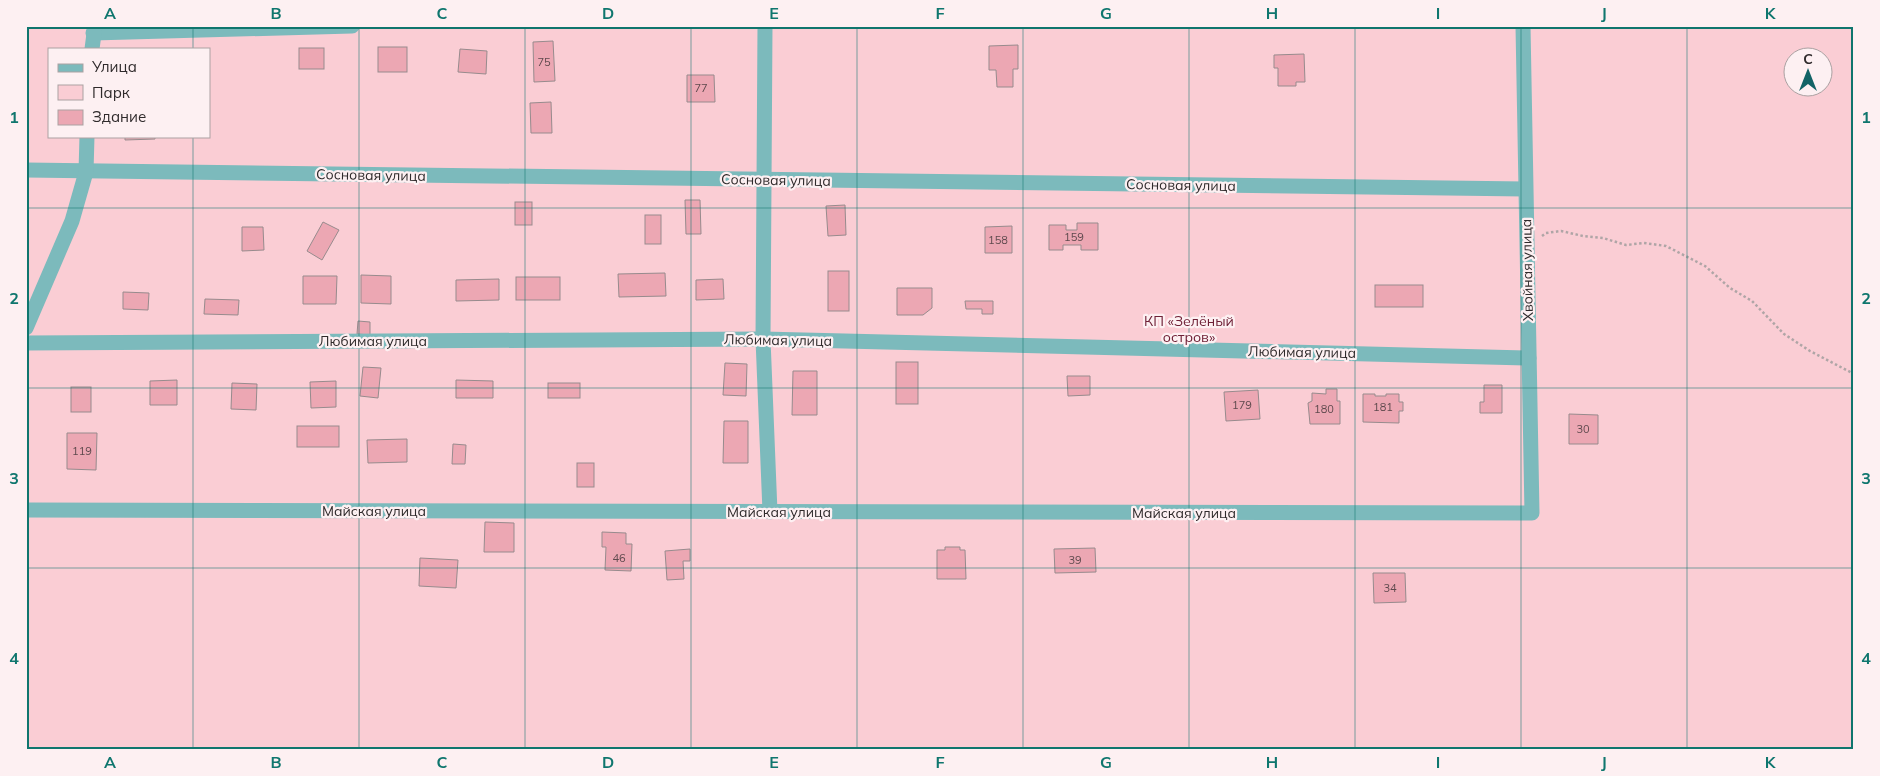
<svg xmlns="http://www.w3.org/2000/svg" width="1880" height="776" font-family="Mulish,sans-serif">
	<style>
		.green { fill: #facdd4; fill-rule: evenodd }
		.building { fill: #eca7b3; stroke: #978b8d }
		.lines { fill: none; stroke-linecap: round; stroke-linejoin: round }
		.path { stroke: #afa5a6; stroke-width: 2.5; stroke-dasharray: 2.5 2.5; stroke-linecap: butt }
		.minor { stroke: #7cbabc; stroke-width: 15 }
		.grid { fill: none; stroke: #0f766e; stroke-width: 1; stroke-opacity: 0.55 }
		.labels { text-anchor: middle; dominant-baseline: central; stroke-width: 4.5; stroke-linejoin: round; paint-order: stroke }
		.number-label { font-size: 11px; fill: #5e494d }
		.street-label { font-size: 14px; fill: #2f2a2b; stroke: #fdf0f2 }
		.park-label { font-size: 14px; fill: #6f2036; stroke: #fdf0f2 }
		.neatline { fill: none; stroke: #0f766e; stroke-width: 2 }
		.grid-label { font-size: 16px; text-anchor: middle; font-weight: bold; fill: #0f766e }
	</style>
	<rect width="100%" height="100%" fill="#fdf0f2"/>
	<path class="green" d="M26 26H1854V750H26ZM49 49H209V136H49ZM1792 58H1822V88H1792Z"/>
	<g class="building">
		<path d="M553 41 555 81 534 82 533 42Z"/>
		<path d="M1018 45V69H1013V87H997L996 70H989V46Z"/>
		<rect x="378" y="47" width="29" height="25"/>
		<rect x="299" y="48" width="25" height="21"/>
		<path d="M460 49 487 51 486 74 458 72Z"/>
		<path d="M1304 54 1305 82H1296V86H1278V68H1274V55Z"/>
		<path d="M687 75H714L715 102H687Z"/>
		<path d="M551 102 552 133H531L530 103Z"/>
		<path d="M125 136H155V139L125 140Z"/>
		<path d="M685 200H700L701 234H686Z"/>
		<rect x="515" y="202" width="17" height="23"/>
		<path d="M845 205 846 235 828 236 826 206Z"/>
		<rect x="645" y="215" width="16" height="29"/>
		<path d="M323 222 339 230 322 260 307 251Z"/>
		<path d="M1077 223H1098V250H1081V245H1063V250H1049V225H1066V230H1077Z"/>
		<path d="M1012 226V253H985V227Z"/>
		<path d="M242 227H263L264 250 242 251Z"/>
		<rect x="828" y="271" width="21" height="40"/>
		<path d="M665 273 666 296 619 297 618 274Z"/>
		<path d="M361 275 391 276V304L361 303Z"/>
		<path d="M303 276H337L336 304H303Z"/>
		<rect x="516" y="277" width="44" height="23"/>
		<path d="M499 279V300L456 301V280Z"/>
		<path d="M723 279 724 299 696 300V280Z"/>
		<rect x="1375" y="285" width="48" height="22"/>
		<path d="M897 288H932V308L923 315H897Z"/>
		<path d="M123 292 149 293 148 310 123 309Z"/>
		<path d="M205 299 239 300 238 315 204 314Z"/>
		<path d="M965 301H993V314H982V309H966Z"/>
		<path d="M358 321 370 322V335L357 334Z"/>
		<rect x="896" y="362" width="22" height="42"/>
		<path d="M725 363 747 364 746 396 723 395Z"/>
		<path d="M363 367 381 368 378 398 360 396Z"/>
		<path d="M793 371H817V415H792Z"/>
		<path d="M1067 376H1090V395L1068 396Z"/>
		<path d="M177 380V405H150V381Z"/>
		<path d="M456 380 493 381V398H456Z"/>
		<path d="M336 381V407L311 408 310 382Z"/>
		<path d="M232 383 257 384 256 410 231 409Z"/>
		<rect x="548" y="383" width="32" height="15"/>
		<path d="M1484 385H1502V413H1480V402H1484Z"/>
		<rect x="71" y="387" width="20" height="25"/>
		<path d="M1326 389H1337V401H1340V424H1310L1308 403 1312 401V393L1326 394Z"/>
		<path d="M1258 390 1260 419 1226 421 1224 392Z"/>
		<path d="M1363 394H1375V396H1386V394H1399V402H1403V411H1399V423L1363 422Z"/>
		<path d="M1569 414 1598 415V444H1569Z"/>
		<path d="M724 421H748V463H723Z"/>
		<rect x="297" y="426" width="42" height="21"/>
		<path d="M67 433H97L96 470 67 469Z"/>
		<path d="M407 439V462L368 463 367 440Z"/>
		<path d="M453 444 466 445 465 464H452Z"/>
		<rect x="577" y="463" width="17" height="24"/>
		<path d="M485 522 514 523V552H484Z"/>
		<path d="M602 532 626 533V544H632L631 571 605 570 606 547H602Z"/>
		<path d="M945 547H960V550H965L966 579H937V550H945Z"/>
		<path d="M1095 548 1096 572 1055 573 1054 549Z"/>
		<path d="M690 549V561H683L684 579 667 580 665 551Z"/>
		<path d="M420 558 458 560 456 588 419 586Z"/>
		<path d="M1373 573H1405L1406 602 1374 603Z"/>
	</g>
	<g class="lines">
		<path class="path" d="M1542 236 1546 233 1561 231 1583 236 1603 238 1626 245 1644 243 1666 246 1705 266 1730 288 1752 301 1784 334 1810 351 1854 374"/>
		<g class="minor">
			<path d="M765 26 763 339 770 512"/>
			<path d="M93 33 352 26"/>
			<path d="M92 49 95 26"/>
			<path d="M26 170 1525 189"/>
			<path d="M26 328 72 221 86 172 87 136"/>
			<path d="M26 343 763 339 1529 358"/>
			<path d="M26 510 1532 513 1523 26"/>
		</g>
	</g>
	<path class="grid" d="M193 26V49M359 26V750M525 26V750M691 26V750M857 26V750M1023 26V750M1189 26V750M1355 26V750M1521 26V750M1687 26V750M193 136V750M26 208H1854M26 388H1854M26 568H1854"/>
	<g class="labels">
		<g class="number-label">
			<text x="544" y="62">75</text>
			<text x="701" y="88">77</text>
			<text x="1074" y="237">159</text>
			<text x="998" y="240">158</text>
			<text x="1242" y="405">179</text>
			<text x="1383" y="407">181</text>
			<text x="1324" y="409">180</text>
			<text x="1583" y="429">30</text>
			<text x="82" y="451">119</text>
			<text x="619" y="558">46</text>
			<text x="1075" y="560">39</text>
			<text x="1390" y="588">34</text>
		</g>
		<g class="street-label">
			<text transform="translate(371 175) rotate(1)">Сосновая улица</text>
			<text transform="translate(776 180) rotate(1)">Сосновая улица</text>
			<text transform="translate(1181 185) rotate(1)">Сосновая улица</text>
			<text transform="translate(1527 270) rotate(-91)">Хвойная улица</text>
			<text transform="translate(778 340) rotate(1)">Любимая улица</text>
			<text x="373" y="341">Любимая улица</text>
			<text transform="translate(1302 352) rotate(1)">Любимая улица</text>
			<text x="374" y="511">Майская улица</text>
			<text x="779" y="512">Майская улица</text>
			<text x="1184" y="513">Майская улица</text>
		</g>
		<g class="park-label">
			<text x="1189" y="321">КП «Зелёный<tspan x="1189" dy="16">остров»</tspan></text>
		</g>
	</g>
	<rect width="1880" height="776" fill="none" stroke="#fdf0f2" stroke-width="55"/>
	<rect x="48" y="48" width="162" height="90" fill="#fdf0f2" stroke="#aba1a2"/>
	<rect x="58" y="64" width="25" height="8" fill="#7cbabc" stroke="#aba1a2"/>
	<text x="92" y="72" font-size="15" fill="#2f2a2b">Улица</text>
	<rect x="58" y="85" width="25" height="15" fill="#facdd4" stroke="#aba1a2"/>
	<text x="92" y="98" font-size="15" fill="#2f2a2b">Парк</text>
	<rect x="58" y="110" width="25" height="15" fill="#eca7b3" stroke="#aba1a2"/>
	<text x="92" y="122" font-size="15" fill="#2f2a2b">Здание</text>
	<g transform="translate(1808 72)"><circle r="24" fill="#fdf0f2" stroke="#aba1a2"/>
	<path d="M0-4L9 19L0 12L-9 19Z" fill="#136366"/>
	<text y="-8" font-size="14" font-weight="bold" text-anchor="middle" fill="#2f2a2b">С</text>
	</g>
	<rect x="28" y="28" width="1824" height="720" class="neatline"/>
	<g class="grid-label">
		<text x="110" y="19">A</text>
		<text x="276" y="19">B</text>
		<text x="442" y="19">C</text>
		<text x="608" y="19">D</text>
		<text x="774" y="19">E</text>
		<text x="940" y="19">F</text>
		<text x="1106" y="19">G</text>
		<text x="1272" y="19">H</text>
		<text x="1438" y="19">I</text>
		<text x="1604" y="19">J</text>
		<text x="1770" y="19">K</text>
		<text x="14" y="123">1</text>
		<text x="1866" y="123">1</text>
		<text x="14" y="304">2</text>
		<text x="1866" y="304">2</text>
		<text x="14" y="484">3</text>
		<text x="1866" y="484">3</text>
		<text x="14" y="664">4</text>
		<text x="1866" y="664">4</text>
		<text x="110" y="768">A</text>
		<text x="276" y="768">B</text>
		<text x="442" y="768">C</text>
		<text x="608" y="768">D</text>
		<text x="774" y="768">E</text>
		<text x="940" y="768">F</text>
		<text x="1106" y="768">G</text>
		<text x="1272" y="768">H</text>
		<text x="1438" y="768">I</text>
		<text x="1604" y="768">J</text>
		<text x="1770" y="768">K</text>
	</g>
</svg>
